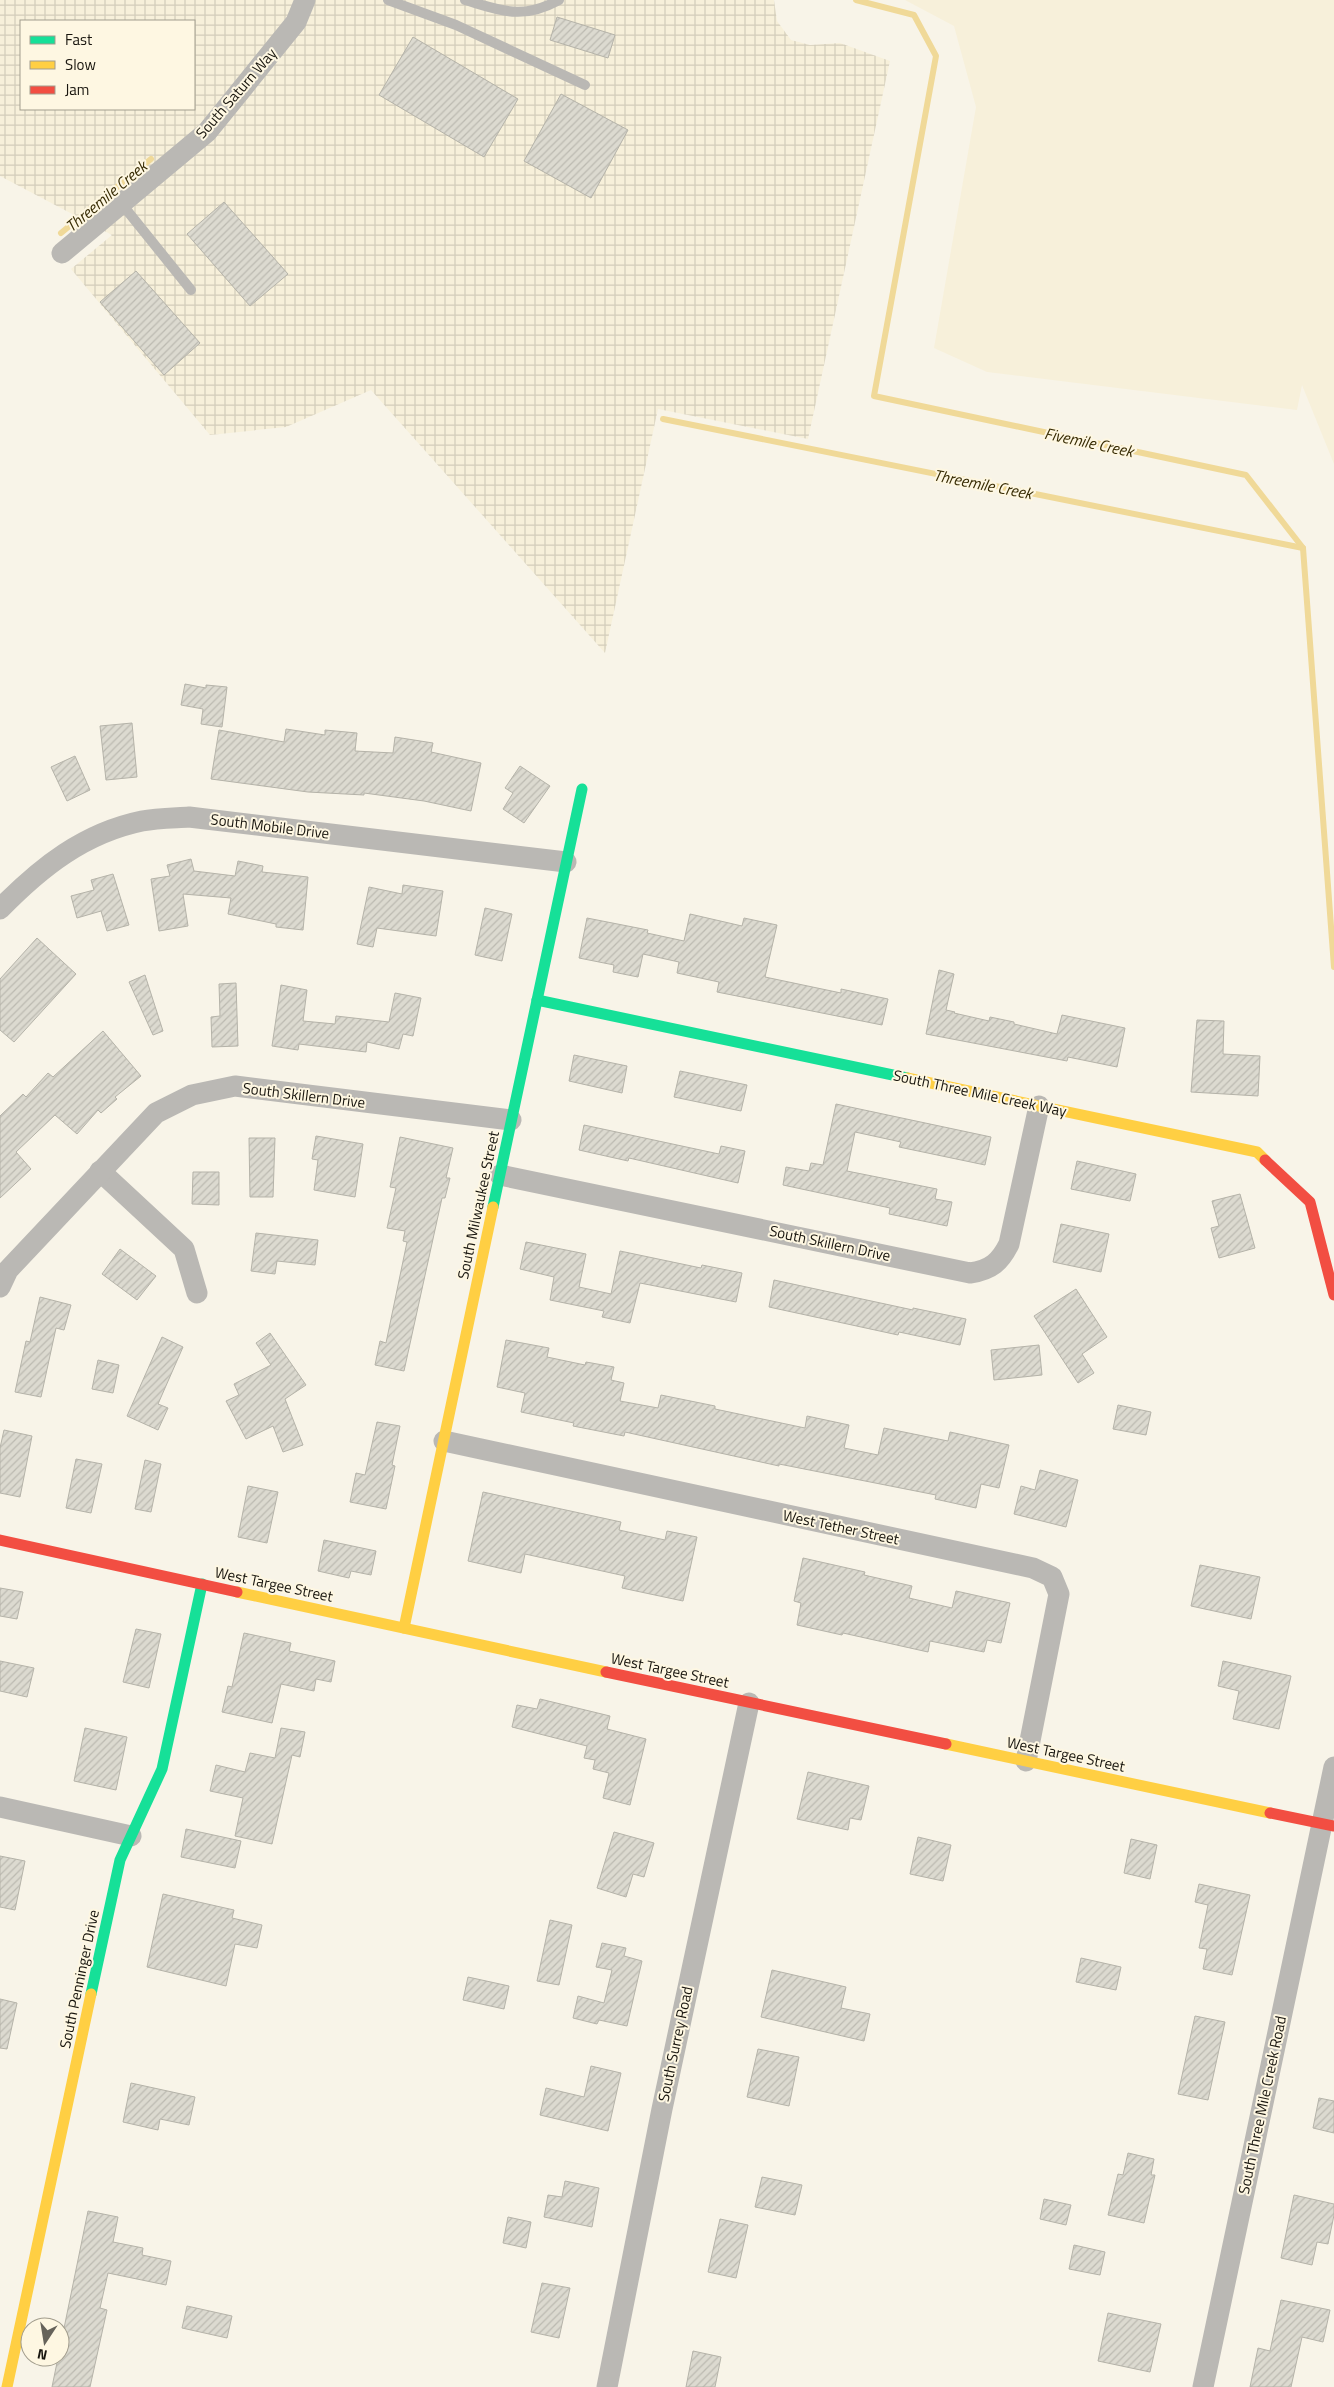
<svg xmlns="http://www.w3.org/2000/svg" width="1334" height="2387" font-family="'Titillium Web',sans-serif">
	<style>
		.built { fill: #f7f0da }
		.industrial { fill: url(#industrial-grid); fill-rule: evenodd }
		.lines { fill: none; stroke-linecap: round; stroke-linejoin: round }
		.stream { stroke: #f0d998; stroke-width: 6 }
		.building { fill: url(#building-hatch); stroke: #b5b3a9 }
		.lane { stroke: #bab8b4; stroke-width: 10 }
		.street { stroke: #bab8b4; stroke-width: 21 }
		.fast { stroke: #16e098; stroke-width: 11 }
		.slow { stroke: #ffcf43; stroke-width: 11 }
		.jam { stroke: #f24e42; stroke-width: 11 }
		.labels { text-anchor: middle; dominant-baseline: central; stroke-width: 4; stroke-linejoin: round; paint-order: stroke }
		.street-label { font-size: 15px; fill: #18150e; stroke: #fef7e2 }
		.water-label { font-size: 16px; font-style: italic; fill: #382c04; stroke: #fef7e2 }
	</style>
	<defs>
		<pattern id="industrial-grid" width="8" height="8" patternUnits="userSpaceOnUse" patternTransform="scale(1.25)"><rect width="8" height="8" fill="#f7f0da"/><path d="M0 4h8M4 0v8" fill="none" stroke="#d3cdba"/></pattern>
		<pattern id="building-hatch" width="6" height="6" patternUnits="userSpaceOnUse" patternTransform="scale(1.25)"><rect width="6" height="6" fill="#dcdad0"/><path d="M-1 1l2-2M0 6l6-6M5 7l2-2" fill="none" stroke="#bcbab1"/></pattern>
	</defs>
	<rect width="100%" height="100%" fill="#f8f4e8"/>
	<path class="built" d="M905 0H1334V464L1302 385 1297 410 987 372 934 348 976 107 954 26Z"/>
	<path class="industrial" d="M0 0H774L777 21 791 40 810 45 840 43 890 61 808 439 658 409 605 653 371 390 286 427 210 435 71 269 112 235 0 176ZM21 21H194V109H21Z"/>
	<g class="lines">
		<g class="stream">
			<path d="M856 0 914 15 936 56 874 396 1246 475 1303 548 1334 967"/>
			<path d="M61 233 151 159"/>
			<path d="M663 419 1303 548"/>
		</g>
	</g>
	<g class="building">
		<path d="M557 17 615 35 608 58 550 40Z"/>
		<path d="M413 37 518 99 484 157 379 95Z"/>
		<path d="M561 94 628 130 591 198 524 161Z"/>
		<path d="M224 202 288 274 250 306 187 234Z"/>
		<path d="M136 271 200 343 164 375 100 302Z"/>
		<path d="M185 684 206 688V685L227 687 222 727 201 724 203 709 181 705Z"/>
		<path d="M132 723 137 777 106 780 100 726Z"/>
		<path d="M286 729 325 735V730L357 733 355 751 393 753 395 737 433 743 431 752 481 763 471 811 424 801 364 793V795L308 792 211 779 219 730 284 742Z"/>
		<path d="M75 756 90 790 67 801 51 767Z"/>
		<path d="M520 766 550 786 524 823 503 809 513 793 505 788Z"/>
		<path d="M191 859 194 871 235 876 238 861 263 866 262 872 308 877 303 930 276 927V924L228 914 231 898 183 894 188 926 159 931 151 879 170 876 167 865Z"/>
		<path d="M113 874 129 925 107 931 101 911 77 918 71 896 94 890 91 880Z"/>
		<path d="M403 885 443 891 436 936 377 928 373 947 357 944 369 887 402 894Z"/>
		<path d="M485 908 512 914 502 961 475 955Z"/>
		<path d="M690 914 742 926 744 918 777 925 765 977 841 993V989L888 999 882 1025 717 992 719 982 677 973 679 962 643 954 638 977 613 972 614 965 579 958 587 918 648 930 647 933 684 941Z"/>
		<path d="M37 938 76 974 14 1042 0 1030V979Z"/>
		<path d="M939 970 954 974 946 1010 955 1012 954 1013 989 1021 990 1017 1014 1022V1024L1057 1034 1062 1015 1125 1028 1117 1067 1068 1057 1067 1061 926 1034Z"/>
		<path d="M145 975 163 1031 153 1035 129 982Z"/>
		<path d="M236 983 238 1046 212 1047 211 1017 220 1016 219 984Z"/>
		<path d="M281 985 307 990 303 1021 335 1024 336 1016 389 1022 395 993 421 998 413 1036 403 1034 399 1049 367 1042 366 1052 299 1044 298 1050 272 1046Z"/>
		<path d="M1197 1020 1224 1021 1223 1054 1260 1056 1258 1096 1191 1092Z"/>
		<path d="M103 1031 141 1076 115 1097 117 1099 101 1113 98 1110 77 1134 55 1115 16 1152 31 1169 0 1198V1116L23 1094 26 1097 48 1073 53 1077Z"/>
		<path d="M574 1055 627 1066 622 1093 569 1081Z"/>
		<path d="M680 1071 747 1085 741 1111 674 1097Z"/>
		<path d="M836 1104 991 1137 985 1165 899 1147 901 1142 855 1132 847 1171 937 1189 935 1199 952 1202 947 1226 889 1214 890 1208 783 1185 786 1167 809 1171 811 1163 823 1165Z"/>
		<path d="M584 1125 719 1154 721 1146 745 1151 738 1183 629 1158 628 1161 579 1150Z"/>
		<path d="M316 1136 363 1144 355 1197 314 1190 318 1160 312 1159Z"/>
		<path d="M400 1137 453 1148 446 1178H450L445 1198H442L404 1371 375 1365 380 1341 386 1343 407 1242 403 1241 405 1231 387 1228 396 1188 390 1187Z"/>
		<path d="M249 1138H275L273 1197H250Z"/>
		<path d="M1077 1161 1136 1174 1130 1201 1071 1189Z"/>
		<path d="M193 1172H219V1205L192 1204Z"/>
		<path d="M1240 1194 1255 1248 1219 1258 1211 1228 1219 1226 1212 1201Z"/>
		<path d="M1061 1224 1109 1234 1101 1272 1053 1262Z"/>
		<path d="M256 1233 318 1240 315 1265 277 1261 275 1274 251 1271Z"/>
		<path d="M526 1242 586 1254 579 1287 611 1294 620 1251 701 1268 702 1265 742 1273 736 1302 640 1283 630 1323 602 1317 604 1311 550 1300 554 1277 520 1269Z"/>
		<path d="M120 1249 156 1276 137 1300 102 1274Z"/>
		<path d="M774 1280 913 1310V1308L966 1319 960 1345 899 1332 898 1335 769 1307Z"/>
		<path d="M1076 1289 1107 1337 1082 1354 1094 1373 1078 1383 1034 1316Z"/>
		<path d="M40 1297 71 1305 64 1330 56 1328 41 1397 15 1392 26 1341 30 1342Z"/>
		<path d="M270 1333 306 1385 285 1399 303 1445 283 1452 273 1426 246 1439 226 1401 239 1395 234 1384 271 1365 256 1343Z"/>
		<path d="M162 1337 183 1347 158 1404 168 1408 158 1430 127 1416Z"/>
		<path d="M506 1340 549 1348 547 1357 585 1365 586 1362 614 1367 611 1380 624 1383 620 1401 658 1408 661 1395 715 1406V1409L805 1428 807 1416 849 1425 844 1448 878 1455 884 1428 948 1441 950 1432 1009 1445 999 1488 981 1484 976 1508 935 1499 936 1495 779 1464V1466L625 1432 624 1436 573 1426 574 1423 521 1412 525 1393 497 1387Z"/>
		<path d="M1039 1345 1042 1375 994 1380 991 1350Z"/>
		<path d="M98 1360 119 1365 113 1393 92 1389Z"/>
		<path d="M1118 1405 1151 1412 1146 1435 1113 1429Z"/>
		<path d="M377 1422 400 1426 392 1465 395 1466 386 1509 350 1502 356 1473 365 1475Z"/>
		<path d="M4 1430 32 1436 20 1497 0 1493V1448Z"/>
		<path d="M76 1459 102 1464 91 1513 66 1508Z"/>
		<path d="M145 1460 161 1464 151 1512 135 1509Z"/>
		<path d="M1040 1470 1078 1480 1066 1527 1014 1514 1021 1486 1035 1490Z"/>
		<path d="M248 1486 278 1492 267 1543 238 1537Z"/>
		<path d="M483 1492 621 1522 619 1530 665 1540 667 1531 697 1537 683 1601 622 1588 625 1576 525 1554 521 1573 468 1561Z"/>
		<path d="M324 1540 376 1551 371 1575 351 1571 349 1578 318 1571Z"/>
		<path d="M803 1558 865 1572 864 1575 912 1586 909 1598 952 1608 956 1591 1010 1603 1001 1643 987 1640 984 1652 930 1641 928 1652 843 1633 842 1635 797 1625 801 1603 794 1601Z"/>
		<path d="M1200 1565 1260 1577 1251 1619 1191 1606Z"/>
		<path d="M0 1588 23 1592 17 1619 0 1616Z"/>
		<path d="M136 1629 161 1634 149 1688 123 1682Z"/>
		<path d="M244 1633 291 1643 289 1651 335 1661 331 1682 316 1679 314 1691 281 1684 272 1723 222 1712 228 1686 232 1687Z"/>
		<path d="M0 1661 34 1668 27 1697 0 1691Z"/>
		<path d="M1223 1661 1291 1676 1279 1729 1233 1719 1239 1691 1218 1686Z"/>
		<path d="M540 1699 610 1716 607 1729 646 1739 630 1805 603 1798 609 1773 593 1769 595 1760 584 1758 587 1746 512 1727 517 1705 537 1709Z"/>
		<path d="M85 1728 127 1737 116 1790 74 1781Z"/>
		<path d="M281 1728 305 1732 300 1757 292 1755 272 1844 235 1836 243 1798 210 1791 216 1765 245 1772 250 1753 275 1758Z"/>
		<path d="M808 1772 869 1786 861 1820 850 1818 848 1830 797 1819Z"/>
		<path d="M186 1829 241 1841 235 1868 181 1857Z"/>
		<path d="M614 1832 654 1843 644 1877 633 1874 626 1897 597 1888Z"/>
		<path d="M918 1837 951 1845 943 1881 910 1874Z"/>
		<path d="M1131 1839 1157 1845 1150 1879 1124 1873Z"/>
		<path d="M0 1856 25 1861 15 1910 0 1907Z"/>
		<path d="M1199 1884 1250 1895 1232 1975 1203 1969 1207 1949 1199 1948 1208 1905 1195 1902Z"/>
		<path d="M163 1894 234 1910 232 1918 262 1925 257 1948 235 1944 226 1986 147 1967Z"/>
		<path d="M550 1920 572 1925 559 1985 537 1981Z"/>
		<path d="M602 1943 626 1948 624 1956 642 1961 627 2026 599 2020 597 2024 573 2018 578 1996 604 2003 612 1970 596 1967Z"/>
		<path d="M1081 1958 1121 1967 1116 1990 1076 1982Z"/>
		<path d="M772 1970 846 1987 841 2008 870 2014 864 2041 761 2017Z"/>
		<path d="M468 1977 509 1986 504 2009 463 2000Z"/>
		<path d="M0 1999 17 2003 7 2049 0 2048Z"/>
		<path d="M1195 2016 1225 2022 1208 2100 1178 2094Z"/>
		<path d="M758 2049 799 2057 789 2106 747 2097Z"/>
		<path d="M591 2066 621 2073 608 2131 540 2115 546 2088 584 2097Z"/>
		<path d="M131 2083 195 2097 189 2125 160 2119 158 2130 123 2122Z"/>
		<path d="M1319 2098 1334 2101V2133L1313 2128Z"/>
		<path d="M1128 2153 1154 2159 1151 2175H1155L1144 2223 1108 2215 1118 2174 1123 2175Z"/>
		<path d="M762 2177 802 2185 795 2215 755 2207Z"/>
		<path d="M565 2181 599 2188 592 2227 544 2217 548 2195 562 2197Z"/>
		<path d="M1294 2195 1334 2204V2215L1328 2244 1317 2242 1312 2265 1281 2258Z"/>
		<path d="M1044 2199 1071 2205 1066 2225 1040 2219Z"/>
		<path d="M88 2211 118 2217 113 2242 143 2248 142 2255 171 2261 166 2285 108 2273 100 2308 107 2310 90 2387H52Z"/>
		<path d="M508 2217 531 2222 526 2248 503 2243Z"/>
		<path d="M720 2219 748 2225 736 2278 708 2272Z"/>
		<path d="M1074 2245 1105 2252 1100 2275 1069 2269Z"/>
		<path d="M542 2283 570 2288 559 2338 531 2332Z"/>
		<path d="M1281 2300 1330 2310 1323 2342 1302 2337 1291 2387H1250L1258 2348 1270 2351Z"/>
		<path d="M187 2306 232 2316 227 2338 182 2328Z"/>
		<path d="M1108 2313 1161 2324 1150 2372 1098 2361Z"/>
		<path d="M693 2351 721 2357 715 2387H686Z"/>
	</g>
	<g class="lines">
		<g class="lane">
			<path d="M388 0 456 25 585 85"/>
			<path d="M465 0C503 11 522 20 559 0"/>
			<path d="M121 203 191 290"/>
		</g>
		<g class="street">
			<path d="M62 253 207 132 296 22 305 0"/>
			<path d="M0 909C41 867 84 833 142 821 157 818 174 818 189 817L566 862"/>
			<path d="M100 1171 184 1249 197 1293"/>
			<path d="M500 1175 970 1273C991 1270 1000 1262 1009 1244L1039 1106"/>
			<path d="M0 1287 8 1270 156 1113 192 1095 235 1086 511 1120"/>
			<path d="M444 1441 1033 1568 1052 1577 1059 1594 1026 1761"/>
			<path d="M0 1807 131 1836"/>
			<path d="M607 2387 662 2109 749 1703"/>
			<path d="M1203 2387 1334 1767"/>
		</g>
		<g class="fast">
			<path d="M537 1000 907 1078"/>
			<path d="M493 1207 582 789"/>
			<path d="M91 1994 120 1860 162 1769 202 1584"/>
		</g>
		<g class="slow">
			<path d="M907 1078 1257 1152 1265 1160"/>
			<path d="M237 1592 606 1672"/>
			<path d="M404 1628 493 1207"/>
			<path d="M946 1744 1270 1813"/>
			<path d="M7 2387 91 1994"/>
		</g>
		<g class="jam">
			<path d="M1265 1160 1310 1202 1334 1295"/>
			<path d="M0 1540 237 1592"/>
			<path d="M606 1672 946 1744"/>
			<path d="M1270 1813 1334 1826"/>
		</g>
	</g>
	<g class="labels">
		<g class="street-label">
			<text transform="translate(236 93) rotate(-49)">South Saturn Way</text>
			<text transform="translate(270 826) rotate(7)">South Mobile Drive</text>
			<text transform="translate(980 1093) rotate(12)">South Three Mile Creek Way</text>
			<text transform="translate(304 1095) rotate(7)">South Skillern Drive</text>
			<text transform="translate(478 1205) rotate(-78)">South Milwaukee Street</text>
			<text transform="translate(830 1243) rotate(12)">South Skillern Drive</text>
			<text transform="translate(841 1527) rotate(12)">West Tether Street</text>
			<text transform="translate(274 1584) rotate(12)">West Targee Street</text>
			<text transform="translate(670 1670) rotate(12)">West Targee Street</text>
			<text transform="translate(1066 1754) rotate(12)">West Targee Street</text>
			<text transform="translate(79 1979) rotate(-78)">South Penninger Drive</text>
			<text transform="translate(675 2044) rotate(-78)">South Surrey Road</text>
			<text transform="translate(1262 2105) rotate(-78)">South Three Mile Creek Road</text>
		</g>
		<g class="water-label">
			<text transform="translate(106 196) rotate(-40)">Threemile Creek</text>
			<text transform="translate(1089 442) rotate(12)">Fivemile Creek</text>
			<text transform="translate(983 484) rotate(11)">Threemile Creek</text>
		</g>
	</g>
	<rect x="20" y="20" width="175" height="90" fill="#fef7e2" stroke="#a29d8d"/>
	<rect x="30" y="36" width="25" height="8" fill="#16e098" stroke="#a29d8d"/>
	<text x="65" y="45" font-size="15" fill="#18150e">Fast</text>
	<rect x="30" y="61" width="25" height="8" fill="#ffcf43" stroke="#a29d8d"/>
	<text x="65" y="70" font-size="15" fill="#18150e">Slow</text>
	<rect x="30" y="86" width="25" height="8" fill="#f24e42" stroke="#a29d8d"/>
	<text x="65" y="95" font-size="15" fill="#18150e">Jam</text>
	<g transform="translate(45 2342) rotate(192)"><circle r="24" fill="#fef7e2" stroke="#a29d8d"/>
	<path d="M0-4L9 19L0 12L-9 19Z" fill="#66635a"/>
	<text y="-8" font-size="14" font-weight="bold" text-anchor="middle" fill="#18150e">N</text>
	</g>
</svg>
